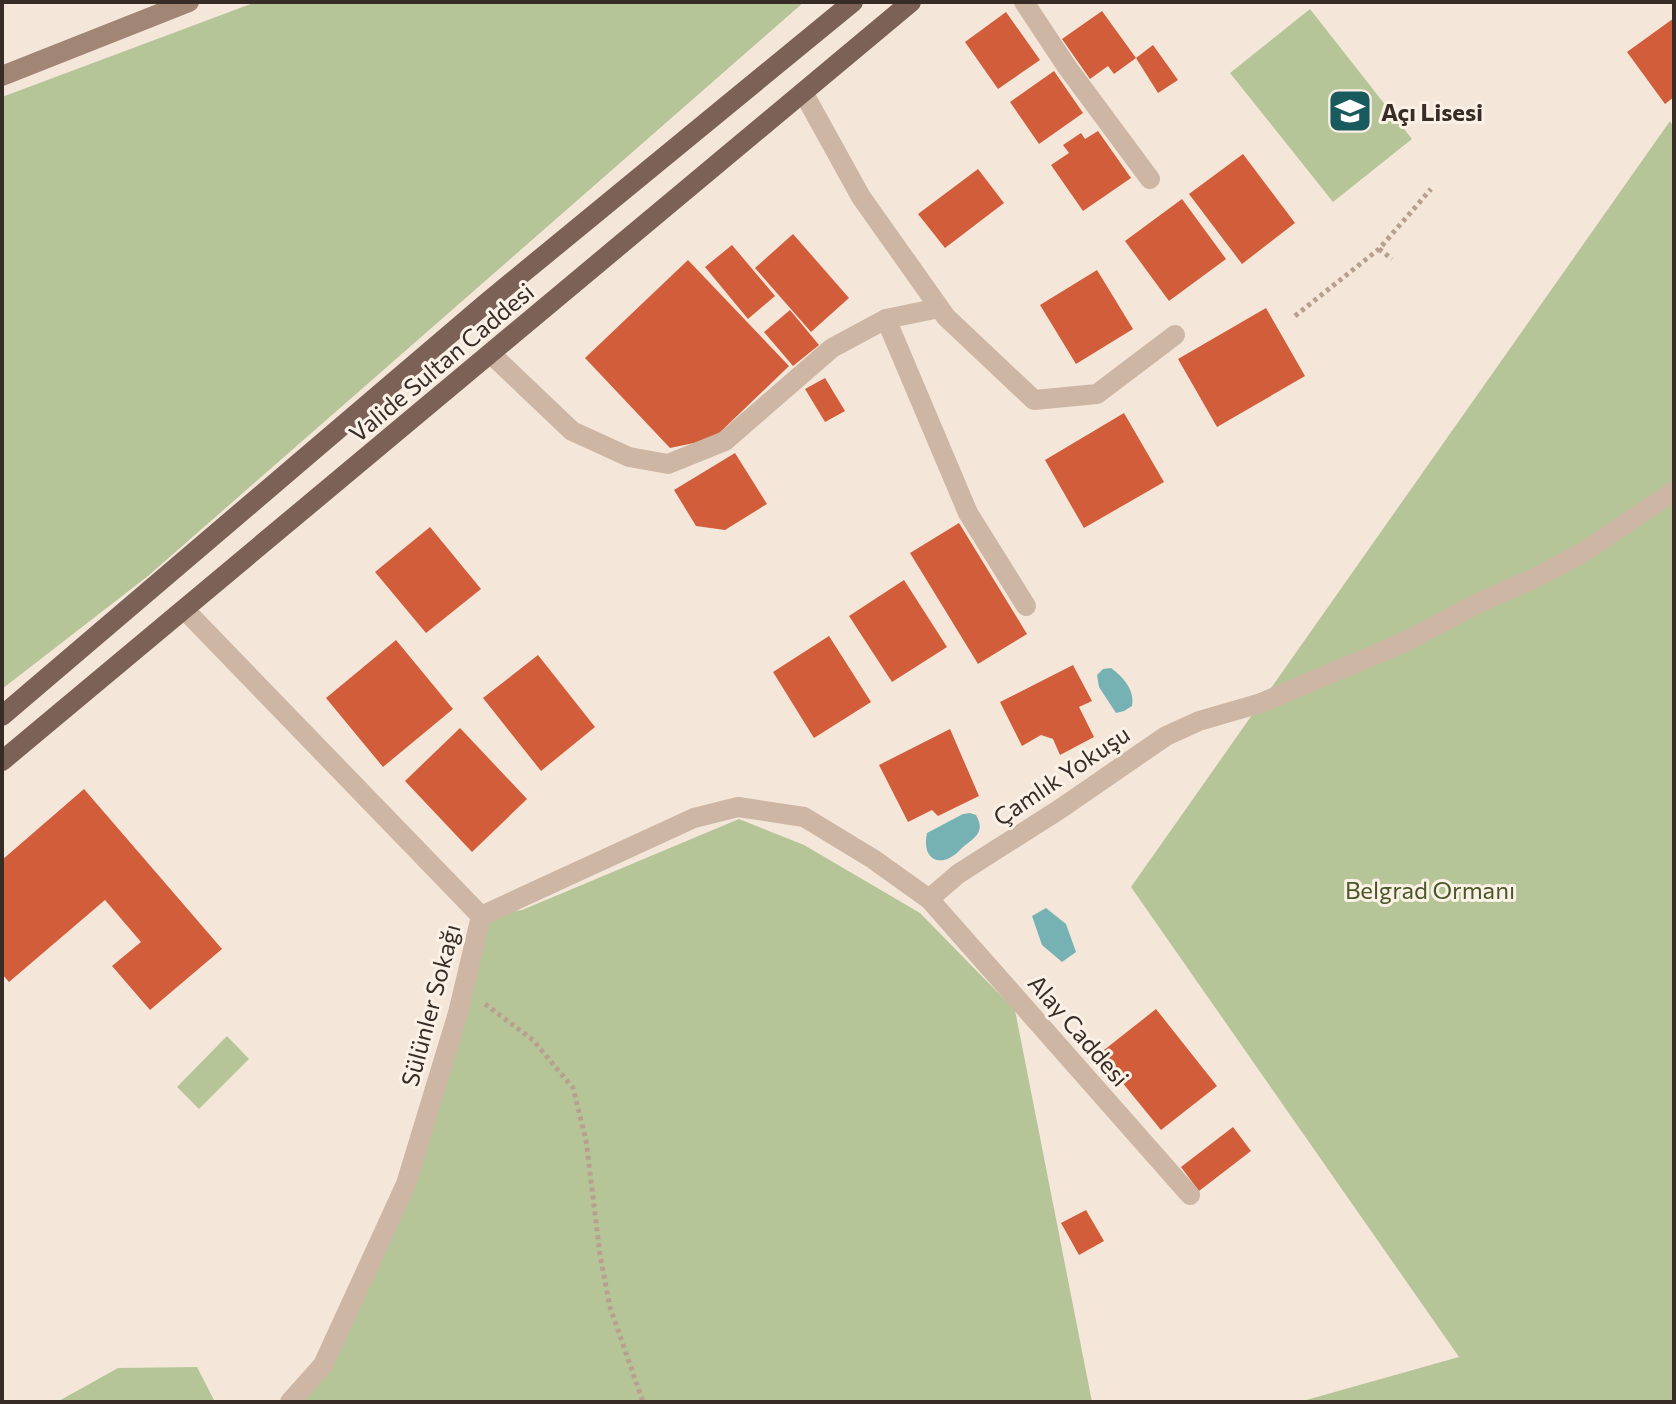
<svg xmlns="http://www.w3.org/2000/svg" width="1676" height="1404" font-family="Commissioner,sans-serif">
	<style>
		.green { fill: #b6c598 }
		.water { fill: #76b2b4 }
		.building { fill: #d25d3a }
		.lines { fill: none; stroke-linecap: round; stroke-linejoin: round }
		.path { stroke: #b9a08e; stroke-width: 5; stroke-dasharray: 4 4; stroke-linecap: butt }
		.street { stroke: #cdb6a4; stroke-width: 20 }
		.secondary { stroke: #a18575; stroke-width: 20 }
		.primary { stroke: #7c6256; stroke-width: 20 }
		.labels { text-anchor: middle; dominant-baseline: central; stroke-width: 6; stroke-linejoin: round; paint-order: stroke }
		.poi-label { font-size: 24px; font-weight: bold; fill: #382c27; stroke: #fbf1e6; text-anchor: start }
		.street-label { font-size: 24px; fill: #382c27; stroke: #fbf1e6 }
		.park-label { font-size: 24px; fill: #485928; stroke: #fbf1e6 }
	</style>
	<rect width="100%" height="100%" fill="#f4e7da"/>
	<g class="green">
		<path d="M256 2H804L148 576 2 689V97Z"/>
		<path d="M1310 9 1412 139 1333 202 1230 73Z"/>
		<path d="M1670 121 1674 128V1402H1299L1459 1357 1131 887Z"/>
		<path d="M739 819 804 845 920 913 1015 1010 1092 1402H296L406 1184 481 916 522 910Z"/>
		<path d="M227 1036 249 1059 199 1109 177 1087Z"/>
		<path d="M197 1367 215 1402H57L118 1368Z"/>
	</g>
	<g class="water">
		<path d="M1111 668C1123 677 1135 690 1132 706L1124 711 1116 713 1099 687 1097 675 1103 669Z"/>
		<path d="M970 813 976 815C987 834 972 838 960 850 942 869 921 861 927 833L963 814Z"/>
		<path d="M1046 908 1066 924 1076 952 1062 962 1042 945 1032 916Z"/>
	</g>
	<g class="building">
		<path d="M1102 11 1136 58 1114 74 1108 66 1090 79 1062 39Z"/>
		<path d="M1006 12 1040 60 998 89 965 42Z"/>
		<path d="M1674 18V97L1665 104 1627 52Z"/>
		<path d="M1153 45 1178 80 1158 93 1136 58Z"/>
		<path d="M1054 71 1083 113 1039 144 1010 102Z"/>
		<path d="M1098 131 1131 178 1083 211 1051 165 1069 153 1063 145 1081 133 1085 139Z"/>
		<path d="M1243 154 1295 223 1242 264 1189 194Z"/>
		<path d="M978 169 1004 203 945 248 918 214Z"/>
		<path d="M1182 199 1226 259 1169 301 1125 241Z"/>
		<path d="M793 234 849 298 811 332 755 268Z"/>
		<path d="M732 245 775 296 748 319 705 267Z"/>
		<path d="M688 260 789 366 713 439 670 448 585 358Z"/>
		<path d="M1097 270 1133 329 1076 364 1040 305Z"/>
		<path d="M1266 308 1305 376 1217 427 1178 359Z"/>
		<path d="M790 310 819 345 793 366 764 332Z"/>
		<path d="M825 378 845 411 825 422 805 389Z"/>
		<path d="M1124 413 1164 482 1084 528 1045 460Z"/>
		<path d="M735 453 767 504 725 530 696 526 674 490Z"/>
		<path d="M959 523 1027 634 978 664 910 553Z"/>
		<path d="M430 527 481 589 426 633 375 572Z"/>
		<path d="M904 580 947 647 892 682 849 616Z"/>
		<path d="M829 636 871 702 814 738 773 672Z"/>
		<path d="M396 640 453 709 383 767 326 698Z"/>
		<path d="M538 655 595 727 541 771 483 698Z"/>
		<path d="M1073 665 1092 701 1079 707 1094 737 1060 755 1053 739 1041 735 1022 746 1000 702Z"/>
		<path d="M460 728 527 799 472 852 405 781Z"/>
		<path d="M950 729 979 796 938 816 932 810 908 822 879 765Z"/>
		<path d="M84 789 222 949 150 1010 112 966 141 942 105 900 9 982 2 974V860Z"/>
		<path d="M1156 1009 1217 1086 1161 1130 1099 1054Z"/>
		<path d="M1233 1127 1251 1151 1199 1191 1181 1167Z"/>
		<path d="M1086 1210 1104 1241 1079 1255 1061 1223Z"/>
	</g>
	<g class="lines">
		<g class="path">
			<path d="M1379 249 1392 259"/>
			<path d="M1295 316 1379 249 1431 189"/>
			<path d="M485 1004 533 1040 573 1088 586 1140 600 1255 610 1307 643 1402"/>
		</g>
		<g class="street">
			<path d="M1024 2 1067 67 1150 179"/>
			<path d="M803 92 861 197 946 317 1034 400 1097 394 1175 335"/>
			<path d="M886 319 968 513 1026 606"/>
			<path d="M491 354 572 431 629 457 668 464 725 441 832 348 886 319 939 308"/>
			<path d="M185 610 481 916 458 1013 406 1184 323 1365 290 1402"/>
			<path d="M929 899 1190 1195"/>
			<path d="M481 916 694 818 738 807 804 817 873 859 929 899 958 874 1060 809 1166 736 1199 721 1261 703 1407 641 1478 603 1535 578 1582 553 1674 491"/>
		</g>
		<path class="secondary" d="M2 76 189 2"/>
		<g class="primary">
			<path d="M2 716 485 304 853 2"/>
			<path d="M2 761 911 2"/>
		</g>
	</g>
	<defs>
		<g id="school-square" transform="scale(2.3)"><rect x="-9" y="-9" width="18" height="18" rx="4" fill="#185a5e" stroke="#fbf1e6"/><path d="M0-5L7-2L0 1L-7-2ZM-4 1L0 2.5L4 1V4Q0 6-4 4Z" fill="#fff"/></g>
	</defs>
	<g fill-rule="evenodd">
		<use href="#school-square" x="1350" y="111"/>
	</g>
	<g class="labels">
		<g class="poi-label">
			<text x="1381" y="111">Açı Lisesi</text>
		</g>
		<g class="street-label">
			<text transform="translate(441 362) rotate(-40)">Valide Sultan Caddesi</text>
			<text transform="translate(1061 775) rotate(-34)">Çamlık Yokuşu</text>
			<text transform="translate(430 1005) rotate(-75)">Sülünler Sokağı</text>
			<text transform="translate(1079 1030) rotate(49)">Alay Caddesi</text>
		</g>
		<g class="park-label">
			<text x="1430" y="889">Belgrad Ormanı</text>
		</g>
	</g>
	<rect width="1676" height="1404" fill="none" stroke="#382c27" stroke-width="8"/>
</svg>
